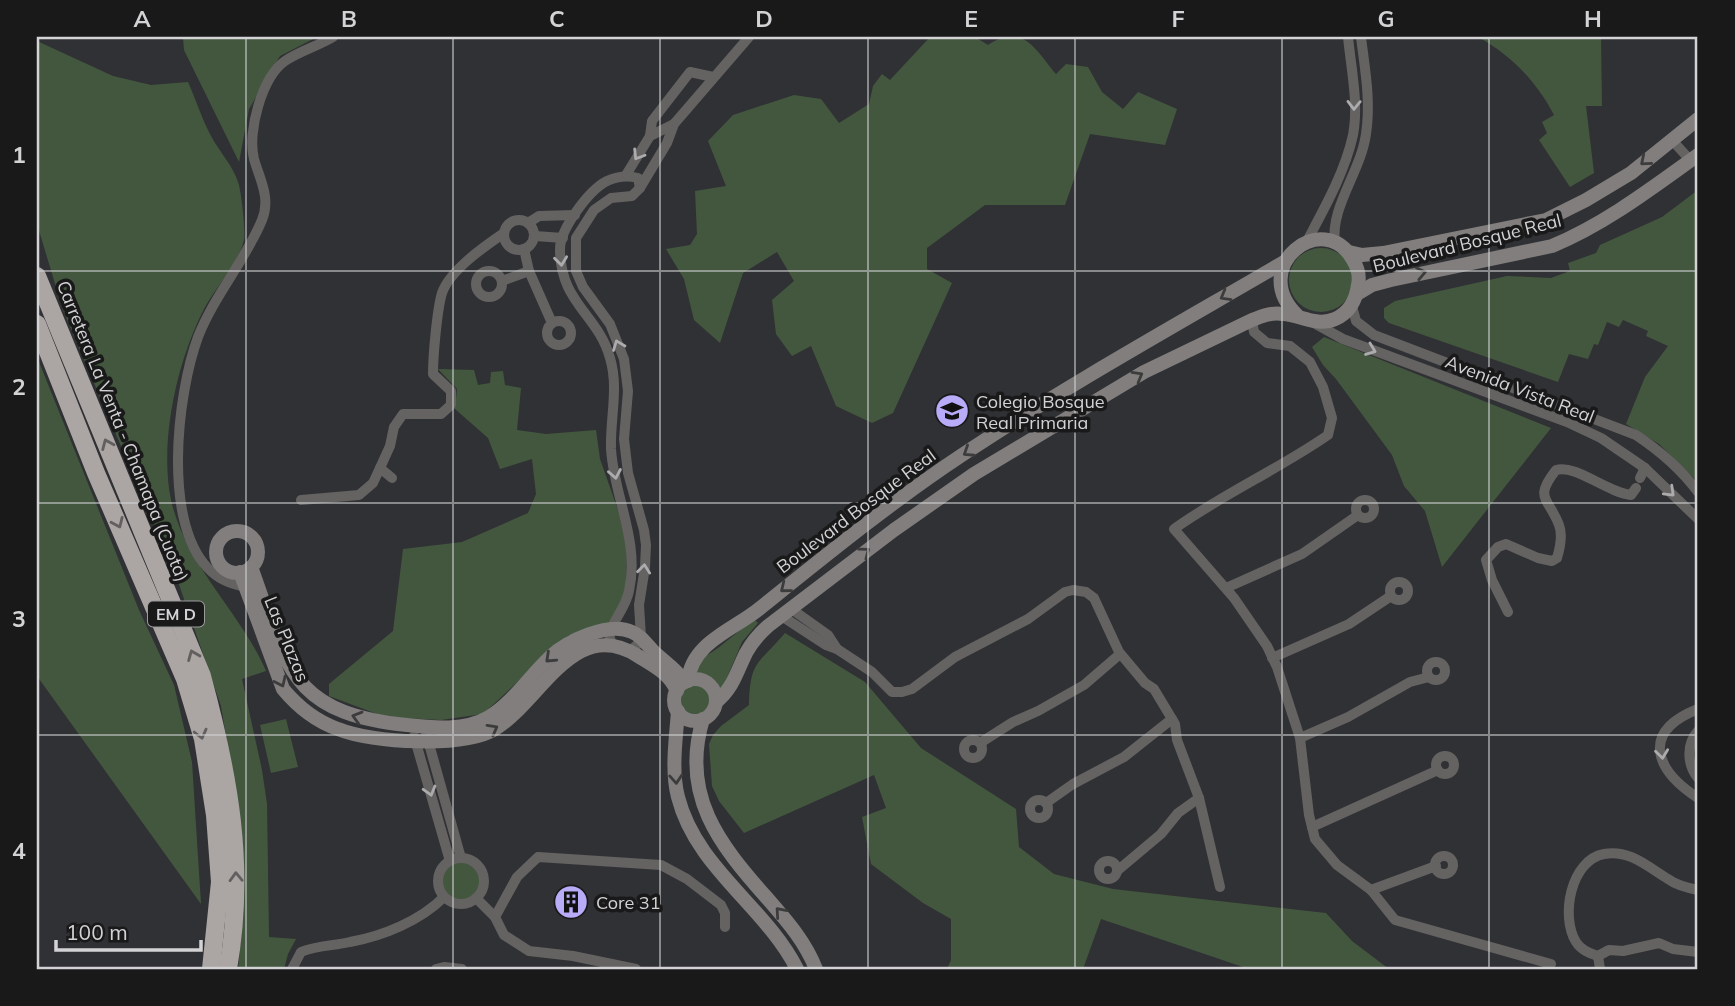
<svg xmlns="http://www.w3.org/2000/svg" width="1735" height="1006" font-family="Mulish,sans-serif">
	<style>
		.green { fill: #43573f }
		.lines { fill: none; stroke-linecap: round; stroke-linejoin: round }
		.street { stroke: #656262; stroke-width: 10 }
		.secondary { stroke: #817e7d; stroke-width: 14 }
		.highway { stroke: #aba5a4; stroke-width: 18 }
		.oneway { stroke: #acabad }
		.oneway2 { stroke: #3d3c3d }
		.oneway3 { stroke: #625f5f }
		.grid { fill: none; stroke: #d3d3d5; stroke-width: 2; stroke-opacity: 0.55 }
		.labels { text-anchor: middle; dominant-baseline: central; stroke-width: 7; stroke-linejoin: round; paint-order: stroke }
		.shield { fill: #19191a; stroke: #9b9b9d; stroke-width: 2 }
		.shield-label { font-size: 16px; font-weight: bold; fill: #d3d3d5 }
		.street-label { font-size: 18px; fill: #d3d3d5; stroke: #19191a }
		.poi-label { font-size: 18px; fill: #d3d3d5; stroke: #19191a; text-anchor: start }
		.neatline { fill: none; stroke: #d3d3d5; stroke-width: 2.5 }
		.grid-label { font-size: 23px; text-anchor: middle; font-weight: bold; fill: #d3d3d5 }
	</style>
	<rect width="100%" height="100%" fill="#303134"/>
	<g class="green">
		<path d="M183 37H317L280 56 249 109 239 162 184 50Z"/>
		<path d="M930 37H975L988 45C1023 22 1035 49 1056 74L1066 64 1088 67 1102 92 1123 109 1138 92 1177 109 1165 145 1090 134 1065 205H985L927 248V269L952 283 893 413 872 423 836 406 811 346 792 356 776 334 772 300 794 281 777 252 743 273 720 343 694 320 684 279 666 249 690 245 697 234 695 191 726 186 708 141 733 115 794 95 821 99 839 123 869 104 873 86 882 74 890 80Z"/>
		<path d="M1478 37H1601L1602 106H1586L1594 173 1570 187 1539 140 1547 133 1542 122 1554 115C1537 82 1511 55 1478 37Z"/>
		<path d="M37 41 113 76 151 85 188 82C196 100 202 119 211 136 219 151 233 166 238 182 241 188 246 234 244 240 239 262 215 288 204 309 177 361 159 442 171 500 186 566 240 611 266 671L242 679 262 770 267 804 269 937 296 939 288 954 284 969H238L241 939 243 871 228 748 221 706 175 573 63 310 37 224Z"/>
		<path d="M1698 190V482L1659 444 1626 424 1645 377 1668 346 1646 336 1648 331 1623 320 1619 327 1607 322 1598 345 1594 344 1588 359 1569 354 1558 382 1389 323 1384 318V308L1395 301 1507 276 1551 278 1570 271 1568 263 1596 253 1600 245 1662 217Z"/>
		<circle cx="1321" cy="280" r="32"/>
		<path d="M1324 337 1551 428 1442 567 1425 511 1404 486 1392 455 1336 379 1323 365 1312 347Z"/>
		<path d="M37 357 139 610 174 685 192 762 201 904 37 676Z"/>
		<path d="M438 369 474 370 478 385 490 383 491 372 503 371 505 385 521 388 517 430 546 434 596 430 600 459 618 510 627 548 626 590 609 625 567 636 483 714 441 720 385 717 329 696V684L393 631 403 549 462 542 528 513 536 494 532 459 500 469 488 438 455 409 457 389Z"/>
		<path d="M754 619 758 623 742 642 724 685 718 694 714 683 693 669 700 660 718 648Z"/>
		<path d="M785 633 865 682 921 748 1016 809 1019 847 1054 874 1113 889 1326 913 1352 941 1389 969H1249L1101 919 1083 969H947L951 960V919L923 903 871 864 862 817 886 808 874 775 744 833 719 801 712 786 709 744 713 735 721 726 749 705C750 660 758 665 785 633Z"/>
		<circle cx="695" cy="698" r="16"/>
		<path d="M286 719 298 767 271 773 260 725Z"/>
		<circle cx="460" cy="881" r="20"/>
	</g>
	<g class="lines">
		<g class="street">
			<path d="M650 136 652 121 690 72 713 77"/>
			<path d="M1671 139 1691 161"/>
			<path d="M626 175 650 136 674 124"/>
			<circle cx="519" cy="235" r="15"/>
			<path d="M528 223 539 216 575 215"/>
			<path d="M535 236 563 238"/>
			<path d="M1307 241C1324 209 1345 172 1353 135 1359 104 1351 68 1348 37"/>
			<path d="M1335 242C1330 208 1361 171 1366 134 1371 101 1365 70 1361 37"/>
			<path d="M524 249 529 271 552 323"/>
			<circle cx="489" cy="284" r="13"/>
			<path d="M502 281 529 271"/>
			<path d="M1352 306 1356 321 1374 335 1636 435C1660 451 1681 469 1698 492"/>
			<path d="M1252 320 1254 332 1267 343 1290 346 1310 362 1323 387 1332 418 1328 435C1279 469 1223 494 1174 529L1234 598 1267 646 1277 667 1300 738 1309 815 1315 839 1337 865 1371 890 1395 920 1551 964"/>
			<circle cx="559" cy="333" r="12"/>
			<path d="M1314 323 1343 339 1567 422 1601 438 1645 468 1698 519"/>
			<path d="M392 478 380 468 390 446 394 427 403 414H441L451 405V391L433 374C433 356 437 310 442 293 450 270 485 246 504 233"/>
			<path d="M1640 478 1645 468"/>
			<path d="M301 500 359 495 373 483 380 468"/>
			<circle cx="1365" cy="509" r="9"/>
			<circle cx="1399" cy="591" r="9"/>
			<path d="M246 587C233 584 222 581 212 572 161 528 177 394 198 337 214 296 245 261 262 220 271 198 260 180 254 159 247 132 262 77 285 61 300 51 318 46 333 37"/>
			<path d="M1226 588 1302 554 1358 515"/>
			<path d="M790 608 828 635 837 649"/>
			<path d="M1508 612 1492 580 1486 560 1498 547 1506 544 1538 558 1552 561 1557 558C1560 548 1563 535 1559 525 1549 498 1533 499 1556 470 1576 464 1606 492 1631 495L1636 488"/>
			<path d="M780 615 826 645 837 649 872 672 892 692H902L912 689 955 657 1028 619 1065 592 1073 590 1086 592 1094 598 1119 652 1145 683 1154 689 1175 724 1177 740 1199 798 1220 887"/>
			<path d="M612 646 609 634C614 619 626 607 629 591 640 541 614 497 611 449 610 418 619 388 610 358 598 314 560 303 560 249 560 229 589 190 607 181 618 176 627 175 638 178L640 188"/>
			<path d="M630 651 638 644 641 637 639 605 645 567 646 545 644 530 628 473 624 439 628 391 624 359 610 324 583 287 576 271V238L594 210 611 198 632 196 640 188 667 143 674 124 749 37"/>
			<path d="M1272 658 1349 624 1391 596"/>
			<circle cx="1436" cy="671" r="9"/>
			<path d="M1698 709C1640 732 1655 770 1698 798"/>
			<path d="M424 726 461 858"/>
			<path d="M1698 731C1686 744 1687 765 1698 778"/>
			<path d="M414 736 450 861"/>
			<path d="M1300 738 1348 717 1410 682 1429 677"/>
			<circle cx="973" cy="749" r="9"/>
			<path d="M980 743 1013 722 1038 711 1084 685 1120 654"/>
			<circle cx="1445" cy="765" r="9"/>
			<circle cx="1039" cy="809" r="9"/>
			<path d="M1046 803 1073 784 1124 757 1172 719"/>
			<path d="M1312 827 1438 770"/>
			<circle cx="1444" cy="865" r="9"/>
			<circle cx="461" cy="881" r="23"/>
			<circle cx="1108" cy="870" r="9"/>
			<path d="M1117 871 1161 834 1178 813 1199 798"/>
			<path d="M1371 890 1436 866"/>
			<path d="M1698 890C1688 888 1676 885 1668 879 1648 867 1629 849 1604 854 1571 860 1560 916 1576 942 1581 950 1589 953 1598 956L1609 950 1623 951 1659 943 1673 949 1698 952"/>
			<path d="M476 898 495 917 504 935 529 951 573 956 636 969"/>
			<path d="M495 917 517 877 538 857 661 865 687 879 721 905 725 913V927"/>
			<path d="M1598 956 1600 969"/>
			<path d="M292 969 301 952C318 945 333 946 350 942 383 936 420 921 444 897"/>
			<path d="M436 969 444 967 462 969"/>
		</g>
		<g class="secondary">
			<path d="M1349 252 1362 255 1383 253 1546 220 1586 200 1631 173 1698 119"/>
			<path d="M1357 294 1372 285 1391 280 1552 246C1605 224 1652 188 1698 155"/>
			<circle cx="237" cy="552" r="21"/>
			<path d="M251 567C287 665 288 713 407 725 434 728 465 731 489 717 513 702 529 677 550 657 567 641 609 621 632 632 642 636 647 645 655 653 666 663 676 669 685 682"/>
			<path d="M240 572 283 689C298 707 315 721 338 729 372 743 464 748 495 729 541 701 574 615 638 656 654 666 669 673 677 691"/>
			<circle cx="695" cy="700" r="21"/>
			<path d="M688 681C691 643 733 630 759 609 825 556 891 502 962 455 1066 386 1176 325 1284 262"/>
			<path d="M716 702C733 689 737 671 746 653 752 642 759 634 768 626L894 530 974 474 1144 372 1252 320C1262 316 1272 312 1283 314 1300 315 1317 327 1335 319 1349 313 1356 300 1358 285 1360 276 1358 268 1353 260 1324 207 1246 267 1298 316"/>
			<path d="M678 711C676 739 671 770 678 797 696 868 765 906 797 969"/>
			<path d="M703 719C680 795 719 844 767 898 787 921 805 941 816 969"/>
		</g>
		<g class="highway">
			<path d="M37 276 202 676C229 775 246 866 228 969"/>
			<path d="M37 324 96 473 185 679 203 739 215 815 220 882 211 969"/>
		</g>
	</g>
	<defs><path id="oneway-chevron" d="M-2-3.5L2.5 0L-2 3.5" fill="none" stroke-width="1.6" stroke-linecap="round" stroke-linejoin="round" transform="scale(1.75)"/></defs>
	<g class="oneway">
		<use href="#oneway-chevron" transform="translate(1354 105) rotate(91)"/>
		<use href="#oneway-chevron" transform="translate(638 155) rotate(122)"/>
		<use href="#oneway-chevron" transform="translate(561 261) rotate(83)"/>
		<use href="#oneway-chevron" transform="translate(618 345) rotate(-111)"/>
		<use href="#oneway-chevron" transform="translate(1371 350) rotate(21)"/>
		<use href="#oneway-chevron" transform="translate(615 474) rotate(80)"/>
		<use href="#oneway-chevron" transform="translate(1670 492) rotate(44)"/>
		<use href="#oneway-chevron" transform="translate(644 569) rotate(-84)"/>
		<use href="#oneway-chevron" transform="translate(1662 754) rotate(83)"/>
		<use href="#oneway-chevron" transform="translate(430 791) rotate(74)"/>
	</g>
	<g class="oneway2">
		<use href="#oneway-chevron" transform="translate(1645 161) rotate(140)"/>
		<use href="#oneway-chevron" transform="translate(1421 273) rotate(-12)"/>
		<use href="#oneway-chevron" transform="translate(1225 296) rotate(150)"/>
		<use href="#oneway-chevron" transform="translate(1138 376) rotate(-30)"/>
		<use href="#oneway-chevron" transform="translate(968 452) rotate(147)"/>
		<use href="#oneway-chevron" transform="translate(865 552) rotate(-37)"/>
		<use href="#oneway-chevron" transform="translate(785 588) rotate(141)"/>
		<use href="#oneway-chevron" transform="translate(550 658) rotate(137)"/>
		<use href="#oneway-chevron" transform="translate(281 682) rotate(65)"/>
		<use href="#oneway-chevron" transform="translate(357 717) rotate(-164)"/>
		<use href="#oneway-chevron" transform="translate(493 729) rotate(-29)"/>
		<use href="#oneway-chevron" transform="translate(676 779) rotate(86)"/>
		<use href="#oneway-chevron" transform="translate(780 912) rotate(-131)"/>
	</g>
	<g class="oneway3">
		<use href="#oneway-chevron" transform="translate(107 444) rotate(-113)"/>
		<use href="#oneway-chevron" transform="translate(118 523) rotate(66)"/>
		<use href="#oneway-chevron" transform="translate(193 655) rotate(-112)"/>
		<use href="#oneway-chevron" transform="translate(201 734) rotate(76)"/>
		<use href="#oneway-chevron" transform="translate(236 877) rotate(-92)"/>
	</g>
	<path class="grid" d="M246 37V969M453 37V969M660 37V969M868 37V969M1075 37V969M1282 37V969M1489 37V969M37 271H1698M37 503H1698M37 735H1698"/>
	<defs>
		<g id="school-disc" transform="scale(1.75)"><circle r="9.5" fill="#b8abf7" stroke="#19191a"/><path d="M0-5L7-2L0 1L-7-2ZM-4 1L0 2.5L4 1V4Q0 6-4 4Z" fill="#111"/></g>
		<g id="building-disc" transform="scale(1.75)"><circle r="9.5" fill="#b8abf7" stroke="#19191a"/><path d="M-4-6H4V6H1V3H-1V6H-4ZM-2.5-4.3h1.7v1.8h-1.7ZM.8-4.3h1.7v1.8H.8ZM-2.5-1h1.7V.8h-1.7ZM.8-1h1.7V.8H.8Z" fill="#111"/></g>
	</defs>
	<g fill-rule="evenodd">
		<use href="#school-disc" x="952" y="411"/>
		<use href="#building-disc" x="571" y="902"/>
	</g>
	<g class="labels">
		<rect class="shield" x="148" y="601.5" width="56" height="25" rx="5"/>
		<g class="shield-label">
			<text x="176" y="614">EM D</text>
		</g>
		<g class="street-label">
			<text transform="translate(1467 243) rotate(-14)">Boulevard Bosque Real</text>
			<text transform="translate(1520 389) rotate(21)">Avenida Vista Real</text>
			<text transform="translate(123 431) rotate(68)">Carretera La Venta - Chamapa (Cuota)</text>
			<text transform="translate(856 511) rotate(-37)">Boulevard Bosque Real</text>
			<text transform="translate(287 639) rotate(68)">Las Plazas</text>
		</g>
		<g class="poi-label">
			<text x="976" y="401">Colegio Bosque<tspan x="976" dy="21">Real Primaria</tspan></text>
			<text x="596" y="902">Core 31</text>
		</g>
	</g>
	<rect width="1735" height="1006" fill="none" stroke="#19191a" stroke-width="77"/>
	<path d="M56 940v10h145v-10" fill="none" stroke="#d3d3d5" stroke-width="3.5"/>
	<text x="66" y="940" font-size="21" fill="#d3d3d5" stroke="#19191a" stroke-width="5" paint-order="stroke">100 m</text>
	<rect x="38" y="38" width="1658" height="930" class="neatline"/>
	<g class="grid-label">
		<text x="142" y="27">A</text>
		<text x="349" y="27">B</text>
		<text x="557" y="27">C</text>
		<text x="764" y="27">D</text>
		<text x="971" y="27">E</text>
		<text x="1178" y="27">F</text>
		<text x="1386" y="27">G</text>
		<text x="1593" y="27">H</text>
		<text x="19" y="163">1</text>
		<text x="19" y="395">2</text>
		<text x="19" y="627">3</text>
		<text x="19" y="859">4</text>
	</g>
</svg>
